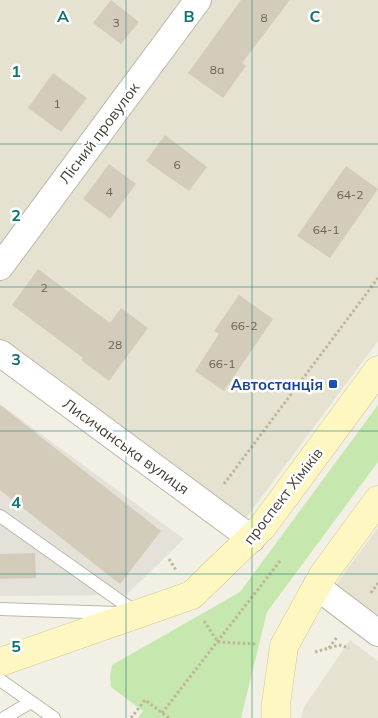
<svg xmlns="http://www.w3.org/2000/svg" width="378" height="718" font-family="Mulish,sans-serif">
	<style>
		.residential { fill: #e6e2d2 }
		.industrial { fill: #e4e1d9 }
		.green { fill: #c6e7ad }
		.building { fill: #d4ccba }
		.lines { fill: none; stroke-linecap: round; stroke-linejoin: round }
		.service-casing { stroke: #bdb8a7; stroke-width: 14 }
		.minor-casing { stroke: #bdb8a7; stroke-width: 28 }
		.secondary-casing { stroke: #d3c994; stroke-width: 29 }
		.path { stroke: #bfb698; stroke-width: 3; stroke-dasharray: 2.5 2.5; stroke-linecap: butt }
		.service { stroke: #fff; stroke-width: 12 }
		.minor { stroke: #fff; stroke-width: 26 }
		.secondary { stroke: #fef7c2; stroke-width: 28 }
		.grid { fill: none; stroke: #0f766e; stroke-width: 1; stroke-opacity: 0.55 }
		.transit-dot { fill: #1a4fb4; stroke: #fff; stroke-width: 2 }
		.labels { text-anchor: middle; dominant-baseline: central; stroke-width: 5; stroke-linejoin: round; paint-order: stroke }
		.number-label { font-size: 12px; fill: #686356 }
		.street-label { font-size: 15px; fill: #444034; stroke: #fff }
		.transit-label { font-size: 15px; font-weight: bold; fill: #164399; stroke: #fff; text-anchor: end }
		.grid-label { font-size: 16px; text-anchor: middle; font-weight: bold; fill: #0f766e; stroke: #fff; stroke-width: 5; stroke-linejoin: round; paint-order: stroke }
	</style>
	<rect width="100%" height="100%" fill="#f2f0e4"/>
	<g class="residential">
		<path d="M0 0H378V341L243 522 0 342Z"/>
		<path d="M378 528V626L331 591Z"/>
		<path d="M350 640 378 661V718H301L304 707Z"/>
	</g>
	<path class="industrial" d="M0 404 184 539 126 595 0 596Z"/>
	<path class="green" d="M378 405V462L267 612 241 718H138L143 711 111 687 110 676 112 665 240 592Z"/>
	<g class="building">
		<path d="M111 0 139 22 121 44 93 23Z"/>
		<path d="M241 0H290L242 63 246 66 223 98 188 73Z"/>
		<path d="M53 73 87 98 61 132 28 108Z"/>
		<path d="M165 135 207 167 189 191 146 161Z"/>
		<path d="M109 164 136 184 110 219 83 199Z"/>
		<path d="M346 166 378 189 330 258 297 236Z"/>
		<path d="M38 269 110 323 121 308 148 328 109 381 81 360 83 358 12 305Z"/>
		<path d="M239 295 273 319 224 391 195 371 219 334 214 331Z"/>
		<path d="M0 405 161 531 120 584 0 490Z"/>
		<path d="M35 553 36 578 0 579V554Z"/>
	</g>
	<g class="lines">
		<g class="service-casing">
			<g id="service">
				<path d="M0 516 137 613"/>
				<path d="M0 609 117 613"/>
				<path d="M0 680 54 718"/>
				<path d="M4 718 31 702"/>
			</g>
		</g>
		<g class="minor-casing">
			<g id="minor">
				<path d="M0 267 198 0"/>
				<path d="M0 353 252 539"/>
				<path d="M316 586 378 633"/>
			</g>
		</g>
		<g class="secondary-casing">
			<g id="secondary">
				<path d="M0 662 192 595 263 526 378 370"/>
				<path d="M276 718V704L284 646 323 575 378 500"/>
			</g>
		</g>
		<g class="path">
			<path d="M224 484 378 278"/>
			<path d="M169 559 176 570"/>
			<path d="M371 593 378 583"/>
			<path d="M204 621 218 642 257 644"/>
			<path d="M329 648 337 637"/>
			<path d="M315 652 339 645 349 648"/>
			<path d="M162 713 280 561"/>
			<path d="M131 718 145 700 169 718"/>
		</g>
		<use href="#service" class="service"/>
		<use href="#minor" class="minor"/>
		<use href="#secondary" class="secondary"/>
	</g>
	<path class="grid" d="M126 0V718M252 0V718M0 144H378M0 287H378M0 431H378M0 574H378"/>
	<rect class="transit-dot" x="328" y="379" width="10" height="10" rx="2.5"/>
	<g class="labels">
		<g class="number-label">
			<text x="264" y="17">8</text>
			<text x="116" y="22">3</text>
			<text x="217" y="69">8а</text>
			<text x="57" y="103">1</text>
			<text x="177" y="164">6</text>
			<text x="109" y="191">4</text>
			<text x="350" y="194">64-2</text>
			<text x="326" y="229">64-1</text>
			<text x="44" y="287">2</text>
			<text x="244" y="325">66-2</text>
			<text x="115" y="344">28</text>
			<text x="222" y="363">66-1</text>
		</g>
		<g class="street-label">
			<text transform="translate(99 133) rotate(-53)">Лісний провулок</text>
			<text transform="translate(126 446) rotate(36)">Лисичанська вулиця</text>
			<text transform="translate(283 496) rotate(-52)">проспект Хіміків</text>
		</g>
		<g class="transit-label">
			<text x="323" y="384">Автостанція</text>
		</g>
	</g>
	<g class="grid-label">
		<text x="63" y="22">A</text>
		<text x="189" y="22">B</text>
		<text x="315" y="22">C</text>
		<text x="16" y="77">1</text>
		<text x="16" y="221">2</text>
		<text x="16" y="365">3</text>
		<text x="16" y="508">4</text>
		<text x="16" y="652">5</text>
	</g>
</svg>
